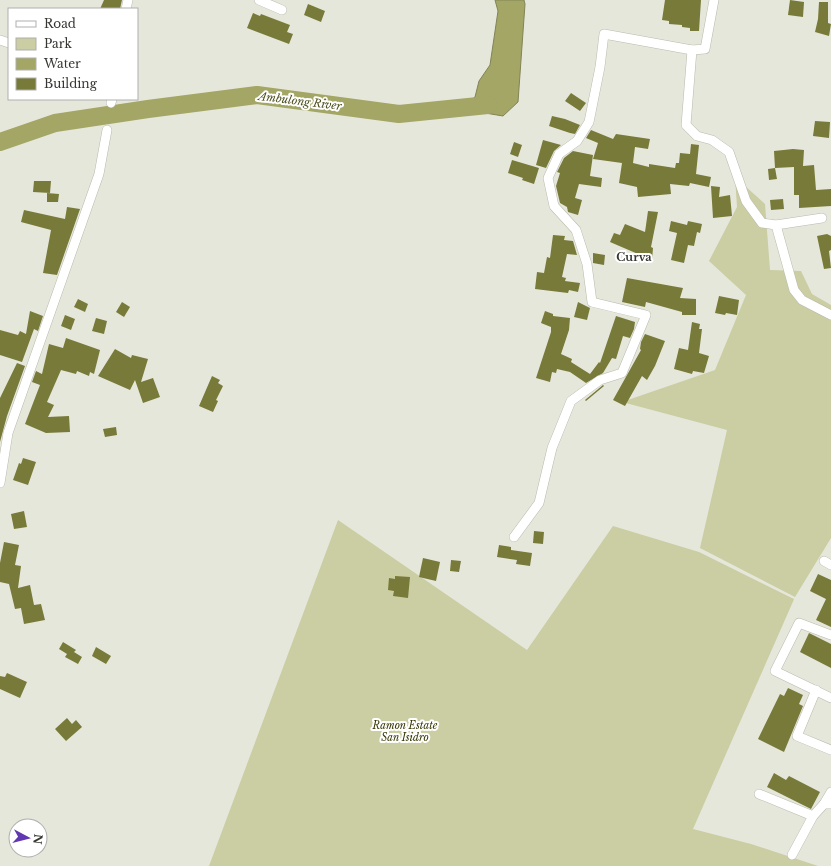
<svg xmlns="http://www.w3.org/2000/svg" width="831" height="866" font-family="'Libre Baskerville',serif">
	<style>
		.green { fill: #cbcda2 }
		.water { fill: #a3a664; stroke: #828455 }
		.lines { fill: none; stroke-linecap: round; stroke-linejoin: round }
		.river { stroke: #a3a664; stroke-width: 18 }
		.building { fill: #787a39 }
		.minor-casing { stroke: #b9baae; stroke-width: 10 }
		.minor { stroke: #fff; stroke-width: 9 }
		.labels { text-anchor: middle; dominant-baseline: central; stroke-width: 4; stroke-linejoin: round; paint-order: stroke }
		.park-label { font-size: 10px; font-style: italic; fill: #353500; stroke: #fff }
		.water-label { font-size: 11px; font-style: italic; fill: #4f501f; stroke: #fff }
		.neighbourhood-label { font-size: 11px; font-weight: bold; fill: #353631; stroke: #fff }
	</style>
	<rect width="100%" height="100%" fill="#e6e7db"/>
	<path class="green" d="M735 177 765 204 770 270 801 271 812 294 831 305V538L795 597 693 829 751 844 818 866H209L338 520 527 650 613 526 699 552 794 599 795 597 700 548 727 430 622 402 715 370 746 295 709 261 737 207Z"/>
	<path class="water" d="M495 0H524L525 4 518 102 503 116 467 110 464 106 475 97 479 81 490 65 498 11Z"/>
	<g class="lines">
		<path class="river" d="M0 142 55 123 148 109 257 95 399 114 488 105"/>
	</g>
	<g class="building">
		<path d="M104 0H122L120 9H100Z"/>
		<path d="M665 0H701L699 31H690V28L682 27V25L669 24V21L662 20Z"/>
		<path d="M790 0 804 2 803 17 788 15Z"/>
		<path d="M819 2H828V23L831 24 829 36 815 32 818 19Z"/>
		<path d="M308 4 325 11 321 22 304 15Z"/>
		<path d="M253 13 260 16 261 14 290 25 287 32 293 34 289 44 247 28Z"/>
		<path d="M571 93 586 103 580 111 565 101Z"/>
		<path d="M552 116 565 119 580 125 575 134 570 133 549 126Z"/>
		<path d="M815 121 830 122 829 138 813 136Z"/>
		<path d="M591 130 613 139 616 134 650 139 648 149 635 147 633 163 649 167V164L675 168 676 163H679L680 153 690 154 691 144 699 145 696 174 711 177 709 187 690 183 689 186 670 184 671 194 638 197 637 187 619 183 622 163 593 159 598 143 586 138Z"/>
		<path d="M543 140 561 145 554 151 546 168 536 165Z"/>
		<path d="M514 142 522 145 518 157 510 154Z"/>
		<path d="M793 149 804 150 803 166 814 165 816 190 831 189V206L799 208V195H794V167L775 168 774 151Z"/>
		<path d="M573 151 593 155 590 176 602 178 601 187 579 184 575 198 582 200 578 215 568 212 567 207 560 203 556 186 560 173 557 172 564 158Z"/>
		<path d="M512 160 539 168 534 184 522 180 523 178 508 173Z"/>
		<path d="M775 168 777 179 769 180 768 169Z"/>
		<path d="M34 181H51L50 193 33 192Z"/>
		<path d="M711 186 720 187 719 197 730 195 732 216 713 218Z"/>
		<path d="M47 193 59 194 58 202H47Z"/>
		<path d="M783 199 784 209 771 210 770 200Z"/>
		<path d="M67 207 80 209 57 275 43 273 51 230 21 222 24 210 65 219Z"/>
		<path d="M648 211 658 212 651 247 653 248 652 260 610 242 614 233 620 235 625 224 645 232Z"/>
		<path d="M671 221 687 225 688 221 702 224 700 233 697 232 694 246 688 245 684 263 671 260 677 233 669 231Z"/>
		<path d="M827 234 831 236V250L829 251 831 268 824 269 817 236Z"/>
		<path d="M553 235 565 236 564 240 573 241 577 255 567 254 562 277 566 278 565 281 580 283 578 292 569 290 568 293 535 289 537 272 544 273 547 257 550 258Z"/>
		<path d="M593 253 605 255 604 265 593 263Z"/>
		<path d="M627 278 683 288 680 298 696 299V315H682V312L646 302 645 307 622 302Z"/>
		<path d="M719 296 739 300 737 315 726 313 725 315 715 313Z"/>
		<path d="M78 299 88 304 85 312 74 307Z"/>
		<path d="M122 302 130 307 124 317 116 312Z"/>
		<path d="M578 302 590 308 587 320 574 317Z"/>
		<path d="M30 311 43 316 38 331 34 329 22 362 0 355V330L18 335 20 331 26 334Z"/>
		<path d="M545 311 553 314V316L570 318 569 330 561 354 572 359 571 362 590 374 599 362 600 363 616 316 635 322 634 329 630 338 623 336 616 359 612 358 603 373 586 383 570 372 557 369 556 373 552 372 550 382 536 378 551 332V327L541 323Z"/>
		<path d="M65 315 75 319 71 330 61 326Z"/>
		<path d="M96 318 107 321 104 334 92 331Z"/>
		<path d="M692 322 700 324 699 329H702L699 353 709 356 704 373 693 371 692 374 674 369 679 348 688 350Z"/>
		<path d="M645 334 665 341 655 366 647 380 642 376 625 406 613 400 641 350 640 349 641 342Z"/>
		<path d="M66 338 100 350 94 374 90 372 89 376 77 371 76 374 61 370 47 402 54 405 48 417 69 416 70 432 46 433 25 424 40 385 32 382 36 371 42 374 49 344 63 348Z"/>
		<path d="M115 349 131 358 132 355 148 359 141 382 153 378 160 397 143 403 135 380 130 390 98 376Z"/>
		<path d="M17 363 25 366 7 416 0 442V398Z"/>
		<path d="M212 376 220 380 218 383 223 386 216 400 218 401 213 412 199 406Z"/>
		<path d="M603 385 604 386 586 401 585 400Z"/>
		<path d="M116 427 117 435 105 437 103 429Z"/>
		<path d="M23 458 36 462 28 485 13 480 19 463 21 464Z"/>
		<path d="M24 511 27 527 14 529 11 514Z"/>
		<path d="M534 531 544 532 543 544 533 543Z"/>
		<path d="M4 542 19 545 15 565 21 566 18 588 30 585 34 605 41 604 45 620 24 624 21 608 15 609 9 584 0 582V563Z"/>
		<path d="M499 545 511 547V550L532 553 530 566 516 564 517 560 497 557Z"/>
		<path d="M423 558 440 562 436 581 419 577Z"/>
		<path d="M451 560 461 561 459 572 450 571Z"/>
		<path d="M818 574 831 580V627L816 620 826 599 810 591Z"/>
		<path d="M395 576 410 577 408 598 393 596 394 591 388 590 389 578 395 579Z"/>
		<path d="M809 633 831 644V668L800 652Z"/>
		<path d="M63 642 76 650 74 652 82 657 78 664 65 657 67 654 59 649Z"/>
		<path d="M96 647 111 656 106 664 92 656Z"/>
		<path d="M7 673 27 682 20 698 0 689V676L5 677Z"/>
		<path d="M788 688 803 695 799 704 803 706 784 752 758 739 780 694 784 696Z"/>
		<path d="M67 718 72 724 76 720 82 727 66 741 55 729Z"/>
		<path d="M774 773 786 780 789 776 820 792 811 809 767 787Z"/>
	</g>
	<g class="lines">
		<g class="minor-casing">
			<g id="minor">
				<path d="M259 0 282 10"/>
				<path d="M126 9 128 0"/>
				<path d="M0 40 9 43"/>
				<path d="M692 50 686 125 697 136 712 140 729 152 746 201 762 223 776 225 822 218"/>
				<path d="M111 103 112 99"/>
				<path d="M776 225 794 290 802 300 831 315"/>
				<path d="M0 483 8 433 99 174 107 130"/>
				<path d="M514 537 539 503 552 448 571 401 600 380 622 373 646 315 592 302 587 264 576 230 554 206 548 178 559 154 577 141 589 122 600 67 604 34 692 50 705 49 714 0"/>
				<path d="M824 561 831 565"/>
				<path d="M831 635 799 623 775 671 831 698"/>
				<path d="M816 690 797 736 831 750"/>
				<path d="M759 794 813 816 824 804H831"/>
				<path d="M824 804 831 792"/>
				<path d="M792 855 813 816"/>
			</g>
		</g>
		<use href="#minor" class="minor"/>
	</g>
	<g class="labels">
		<g class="park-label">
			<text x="405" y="725">Ramon Estate<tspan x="405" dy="12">San Isidro</tspan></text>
		</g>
		<g class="water-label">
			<text transform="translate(300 101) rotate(7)">Ambulong River</text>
		</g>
		<g class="neighbourhood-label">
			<text x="634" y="257">Curva</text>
		</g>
	</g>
	<rect x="8" y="8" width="130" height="92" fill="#ffffff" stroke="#aeafad"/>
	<rect x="16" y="21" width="20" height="6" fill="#ffffff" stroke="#aeafad"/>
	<text x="44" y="28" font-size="12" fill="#353631">Road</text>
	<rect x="16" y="38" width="20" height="12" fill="#cbcda2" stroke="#aeafad"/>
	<text x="44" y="48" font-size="12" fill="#353631">Park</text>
	<rect x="16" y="58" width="20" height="12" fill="#a3a664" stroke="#aeafad"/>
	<text x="44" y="68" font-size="12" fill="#353631">Water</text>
	<rect x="16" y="78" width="20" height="12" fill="#787a39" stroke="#aeafad"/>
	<text x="44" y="88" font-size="12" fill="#353631">Building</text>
	<g transform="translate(28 838) rotate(97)"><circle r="19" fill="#ffffff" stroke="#aeafad"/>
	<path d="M0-3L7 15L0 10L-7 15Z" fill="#6138b0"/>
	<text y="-6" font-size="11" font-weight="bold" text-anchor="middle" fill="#353631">N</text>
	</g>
</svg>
